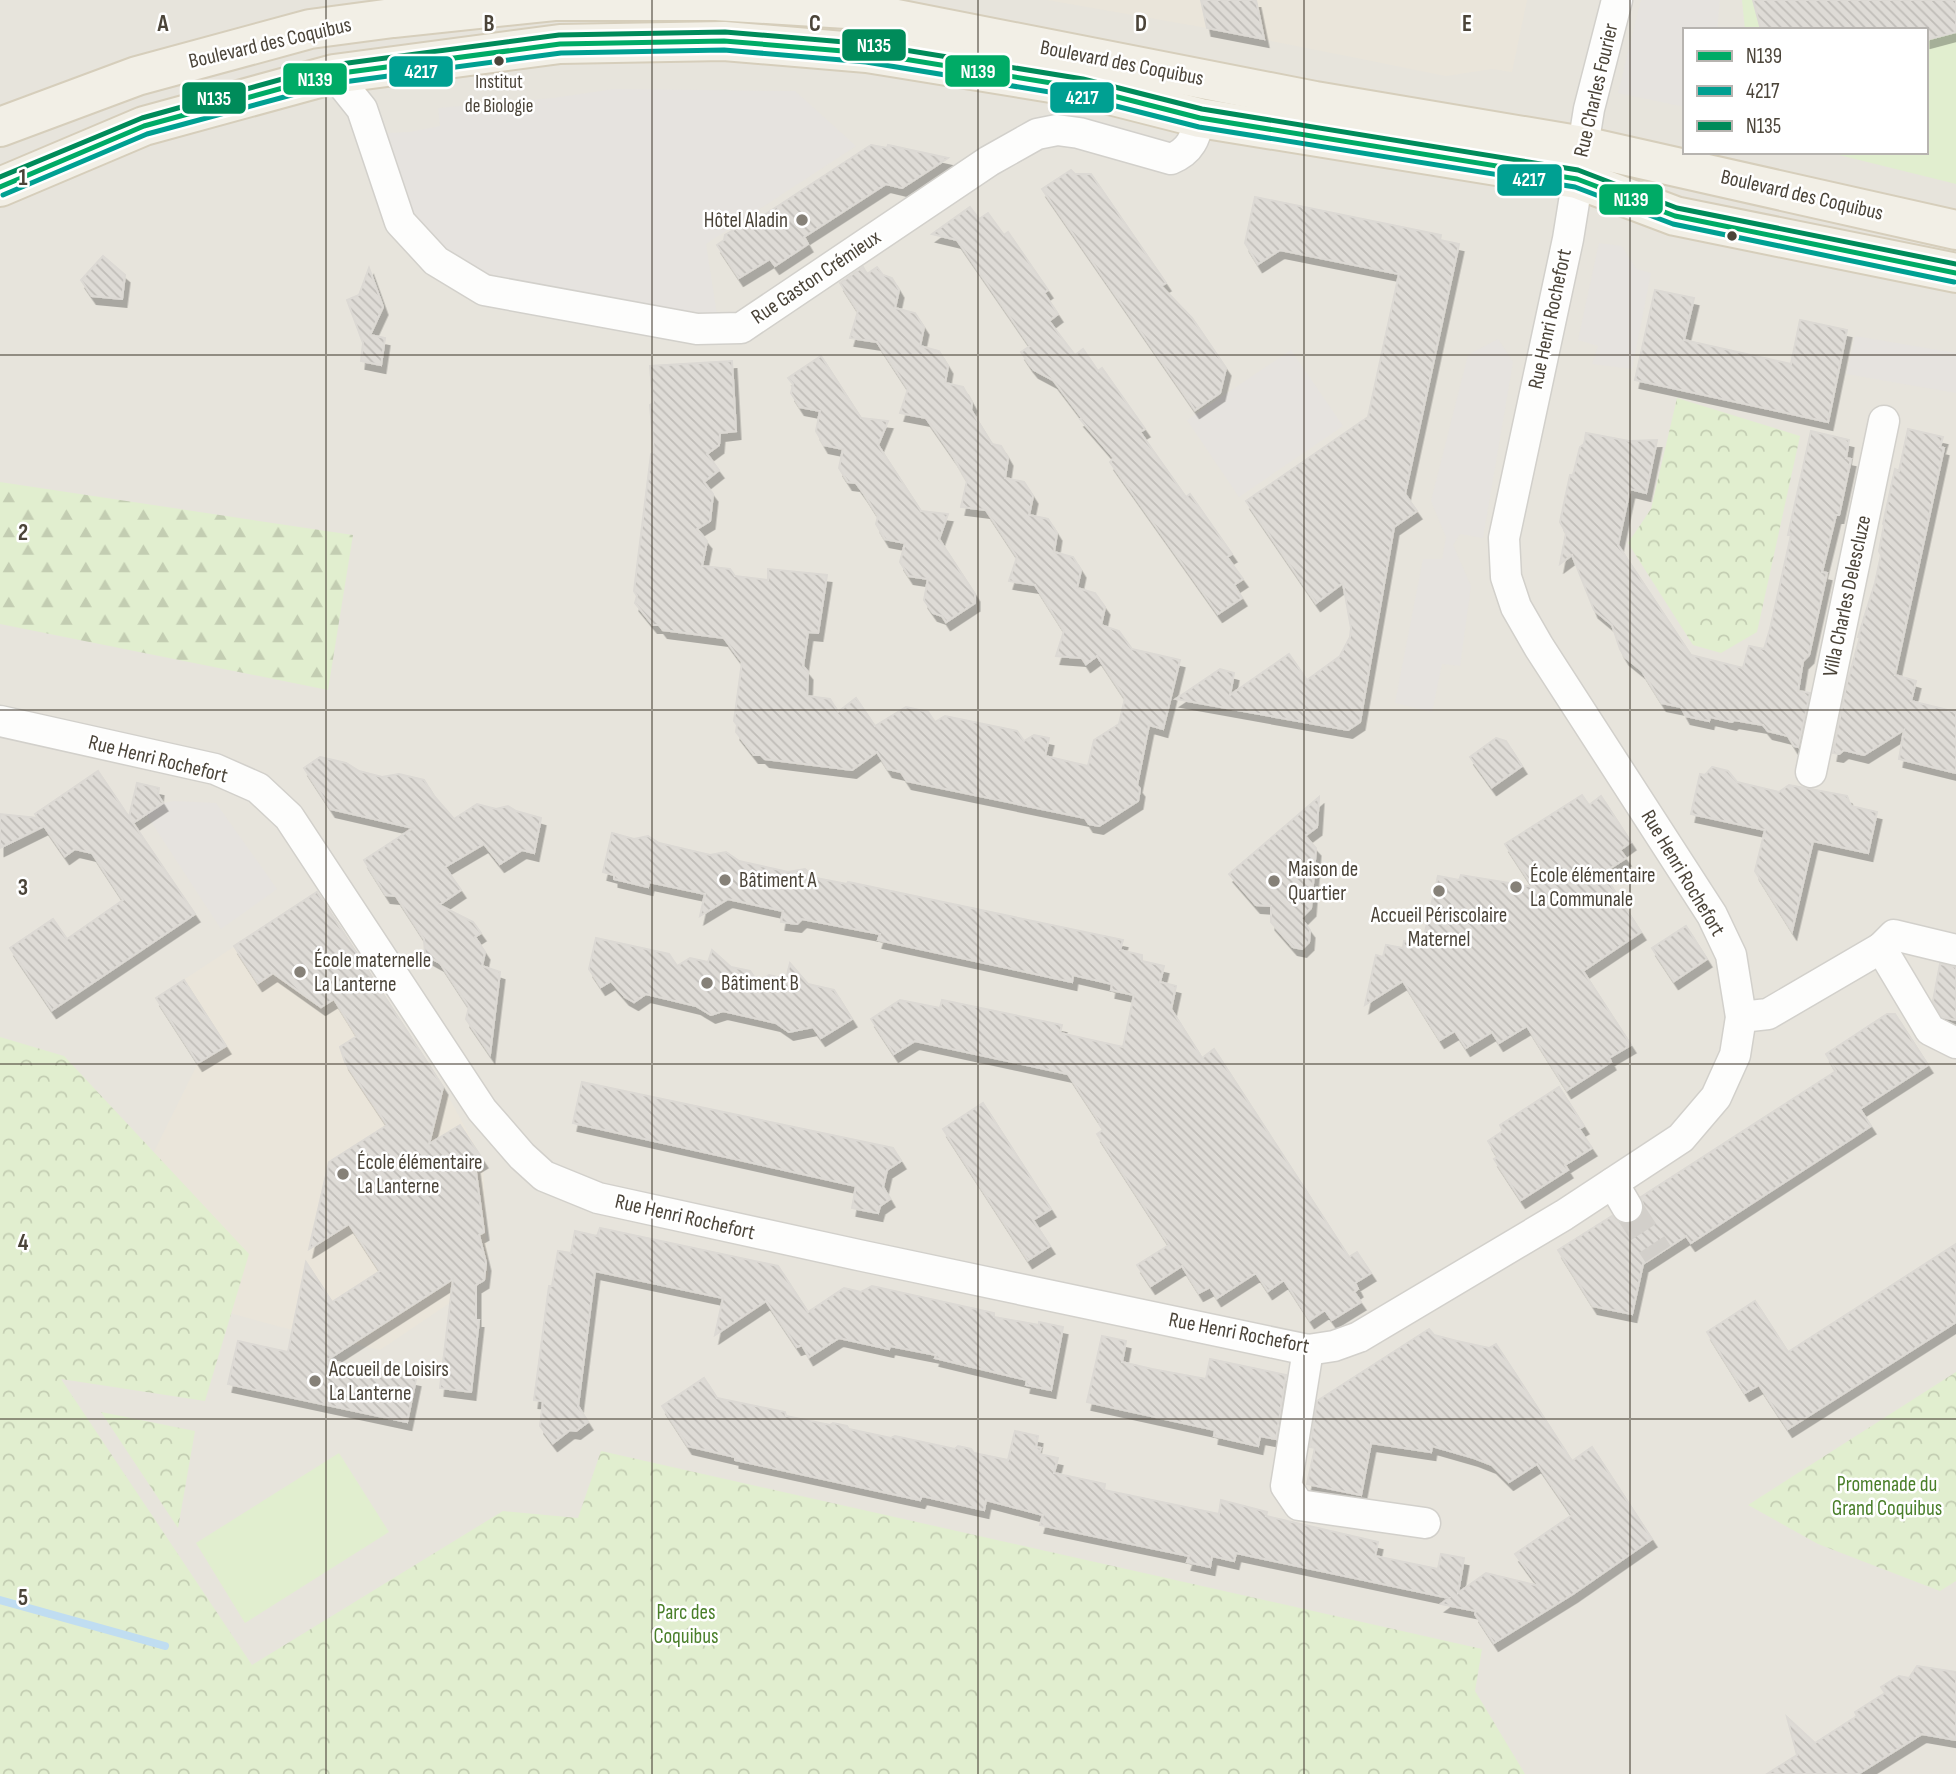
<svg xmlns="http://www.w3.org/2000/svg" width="1956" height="1774" font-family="'Sofia Sans Condensed',sans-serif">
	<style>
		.residential { fill: #e7e4dc; fill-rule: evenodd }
		.education { fill: #eae5da }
		.grass { fill: #e1eecf }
		.forest { fill: url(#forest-firs) }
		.park { fill: url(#park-crowns) }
		.parking { fill: #e6e3df }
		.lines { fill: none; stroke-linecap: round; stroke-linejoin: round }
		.stream { stroke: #c0ddf1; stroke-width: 8 }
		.building { fill: url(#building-back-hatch); stroke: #dcd9d4; stroke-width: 2; filter: url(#shadow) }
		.minor-tunnel { stroke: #d2cfca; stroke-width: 30; stroke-dasharray: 30 15; stroke-linecap: butt }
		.minor-casing { stroke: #d2d0cb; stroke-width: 33 }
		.major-casing { stroke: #d6cebb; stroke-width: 42 }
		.minor { stroke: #fdfdfc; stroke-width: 30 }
		.major { stroke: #f2efe6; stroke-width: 38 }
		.bus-1-casing { stroke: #fff; stroke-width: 10 }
		.bus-2-casing { stroke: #fff; stroke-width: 10 }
		.bus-3-casing { stroke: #fff; stroke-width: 10 }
		.bus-1 { stroke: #00ab66; stroke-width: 5 }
		.bus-2 { stroke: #00a092; stroke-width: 5 }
		.bus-3 { stroke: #008b5a; stroke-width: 5 }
		.grid { fill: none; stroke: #4b4439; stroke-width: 2; stroke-opacity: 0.55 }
		.bus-dot { fill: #4b4439; stroke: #fff; stroke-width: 2.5 }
		.poi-dot { fill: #868178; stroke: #fff; stroke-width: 2.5 }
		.labels { text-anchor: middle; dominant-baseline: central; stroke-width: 5; stroke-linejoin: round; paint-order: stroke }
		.bus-label { font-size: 19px; fill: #4b4439; stroke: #fff }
		.street-label { font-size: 21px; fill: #4b4439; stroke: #fff }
		.poi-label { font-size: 21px; fill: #4b4439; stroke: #fff; text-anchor: start }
		.park-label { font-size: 21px; fill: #4a7f2a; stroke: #fff }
		.grid-label { font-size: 23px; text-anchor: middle; font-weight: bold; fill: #4b4439; stroke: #fff; stroke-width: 5; stroke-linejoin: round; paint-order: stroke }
		.line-badge { stroke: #fff; stroke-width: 2.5 }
		.badge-label { font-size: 19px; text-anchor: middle; font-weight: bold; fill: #fff }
	</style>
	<defs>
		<pattern id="forest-firs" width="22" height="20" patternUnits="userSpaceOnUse" patternTransform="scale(1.75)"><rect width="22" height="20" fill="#e1eecf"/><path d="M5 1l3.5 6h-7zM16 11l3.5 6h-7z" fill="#c3cdb2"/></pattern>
		<pattern id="park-crowns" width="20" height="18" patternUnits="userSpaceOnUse" patternTransform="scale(1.75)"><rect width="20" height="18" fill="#e1eecf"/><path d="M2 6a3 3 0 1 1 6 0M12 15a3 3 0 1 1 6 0" fill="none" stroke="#c3cdb2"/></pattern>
		<pattern id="building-back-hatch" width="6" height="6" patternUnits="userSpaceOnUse" patternTransform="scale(1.75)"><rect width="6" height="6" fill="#dedbd6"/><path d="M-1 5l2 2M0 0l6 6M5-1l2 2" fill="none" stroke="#c0bdb8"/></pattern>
		<filter id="shadow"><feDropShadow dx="4.5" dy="8" stdDeviation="0" flood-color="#0004"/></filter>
	</defs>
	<rect width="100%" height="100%" fill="#f4f2ee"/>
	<path class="residential" d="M0 0H1956V1774H0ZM1685 30H1926V152H1685Z"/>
	<g class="education">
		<path d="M1047 0H1527L1512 72 1492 69 1446 76 1207 28Z"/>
		<path d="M317 892 443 1087 483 1160 488 1277 380 1350 292 1330 149 1291 142 1176 198 1063 156 998Z"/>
	</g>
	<g class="grass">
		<path d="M1742 0H1956V184L1827 152H1926V30H1745Z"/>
		<path d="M339 1453 389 1532 245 1623 196 1543Z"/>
	</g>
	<path class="forest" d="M0 482 353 535 328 690 0 624Z"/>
	<g class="park">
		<path d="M1677 398 1800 436 1757 632 1721 653 1693 645 1628 543 1651 509Z"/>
		<path d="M0 1037 64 1056 249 1254 205 1401 61 1379 252 1665 503 1511 578 1518 601 1451 1482 1649 1475 1691 1525 1774H0Z"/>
		<path d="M1956 1372V1581L1940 1591 1818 1544 1748 1505Z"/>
		<path d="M101 1412 195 1431 178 1528Z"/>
	</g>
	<g class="parking">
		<path d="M1641 0H1720L1717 30H1685V107L1618 93Z"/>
		<path d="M614 89 795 91 856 146 706 244 718 321 500 277 459 265 418 226 402 190 388 133 410 132 440 126 438 108 553 98Z"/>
		<path d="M1599 243 1622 246 1636 269 1651 273 1632 369 1592 364 1598 346 1578 340Z"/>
		<path d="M1855 336 1956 353V393L1846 374Z"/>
		<path d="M1498 339 1513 362 1483 538 1460 534 1453 545 1471 586 1460 666 1442 664 1432 712 1395 703 1423 559H1442L1446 537 1431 501 1468 355Z"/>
		<path d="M1291 350 1343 426 1239 497 1187 420Z"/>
		<path d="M174 801 216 803 277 889 221 929 146 814 163 803Z"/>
	</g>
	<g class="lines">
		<path class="stream" d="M0 1600 165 1646"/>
	</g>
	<g class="building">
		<path d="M1201 0H1256L1264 39 1207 28Z"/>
		<path d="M1753 0H1956V32L1926 40V30H1761Z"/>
		<path d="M871 145 887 148 888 145 948 158 902 188 886 184 804 237 808 244 775 266 770 259 739 278 717 245 724 240 725 235 737 228 742 229 749 225Z"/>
		<path d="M1071 170 1075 174H1091L1166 283 1161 286 1192 318 1226 368 1220 393 1195 410 1042 189Z"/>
		<path d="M1255 197 1441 235 1440 240 1459 244 1405 494 1417 511 1394 527 1360 722 1348 730 1176 699 1220 669 1234 673 1230 695 1289 654 1307 680 1340 656 1350 637 1351 628 1343 583 1316 603 1246 501 1368 417 1399 274 1280 250 1258 264 1245 243Z"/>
		<path d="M970 207 979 219 988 213 1004 235 1008 232 1048 290 1044 293 1058 314 1049 321 1075 355 1083 349 1098 371 1102 368 1145 429 1140 432 1186 497 1190 494 1232 554 1227 557 1243 579 1234 585 1242 598 1218 614 1110 462 1114 458 1080 419 1082 418 1053 380 1034 370 1029 364 1021 352 1030 346 957 240 932 234Z"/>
		<path d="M103 256 125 275 122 299 92 296 81 280Z"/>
		<path d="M863 267 867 274 877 267 883 275 892 278 899 290 895 308 915 313 924 327 920 346 939 351 948 366 945 383 963 387 972 403 971 410 992 444 1001 446 1008 458 1005 478 1024 482 1033 496 1029 515 1048 519 1057 533 1054 552 1073 557 1081 570 1077 588 1095 593 1105 607 1101 625 1119 631 1132 649 1180 660 1163 729 1149 725 1137 785 1140 789 1138 801 1099 826 1089 824 1085 818 907 781 901 772 888 769 877 752 852 770 765 759 761 755H754L736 732 737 725 734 721 742 662 735 653 724 638 663 630 659 625H653L635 603 637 596 634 591 651 454 654 452 650 405 653 403 650 366 732 361 736 431 720 433 719 445 707 454 719 470 704 482 713 494 710 521 697 529 707 541 702 566 730 569 735 576 768 580V569L827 575 818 633 808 632 803 666 808 672 807 696 830 699 838 712 856 698 875 726 906 707 928 712 935 722 945 716 1017 731 1024 741 1034 735 1049 738 1045 756 1088 766 1094 740 1119 724 1125 698 1097 656 1086 664 1082 658 1056 656 1064 631 1035 585 1009 581 1017 557 986 510 961 507 967 481 954 458 926 418 900 413 908 389 877 342 850 338 858 311 840 283Z"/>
		<path d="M369 268 383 307 370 335 385 338 381 365 361 361 363 343 347 300 359 295Z"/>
		<path d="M1655 290 1694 298 1684 340 1791 364 1800 320 1847 330 1828 422 1635 380Z"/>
		<path d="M821 356 861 418 888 421 878 445 921 511 948 514 939 539 975 594V603L946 622 942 616 933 613 924 600 928 579 909 576 900 562 905 543 885 539 876 524 878 516 864 494 856 483 848 482 839 468 843 449 824 445 816 431 820 411 800 407 791 393 793 384 788 378Z"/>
		<path d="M1908 429 1943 437 1940 447 1944 448 1895 675 1916 681 1911 701 1956 712V773L1899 759 1904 730 1864 755 1844 750 1839 754 1833 753 1846 687 1860 637H1858L1875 583 1881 555 1879 551 1884 525 1883 524 1895 469 1899 471Z"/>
		<path d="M1811 431 1849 440 1846 458 1851 459 1839 515H1836L1822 572 1827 573 1809 655 1803 661 1798 691 1810 693 1798 747 1794 746 1788 736 1768 731 1763 725 1734 720 1732 722 1710 717 1709 721 1686 716 1681 707 1662 703 1642 671 1625 657 1620 649 1612 625 1594 610 1572 555 1560 564 1566 533 1560 522 1570 475H1573L1580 447 1584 444 1586 433 1629 441 1657 440 1646 493 1630 489 1618 545 1691 655 1743 668 1749 646 1764 649 1770 629 1791 535H1788Z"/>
		<path d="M1496 738 1506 741 1522 766 1492 787 1470 757Z"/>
		<path d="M320 757 346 763 359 771 382 777 399 774 424 780 434 796 454 819 477 804 496 809 508 806 516 811 541 818 534 853 522 850 500 864 484 844 445 867 461 890 439 905 473 922 481 933 475 937 485 952 482 966 500 972 490 1054 466 1019 469 1007 440 963 425 955 424 939 396 896 386 895 364 860 413 828 331 809 304 768Z"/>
		<path d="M1712 767 1728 771 1737 782 1779 792 1789 785 1847 796 1851 806 1877 812 1868 853 1813 841 1792 931 1755 871 1765 830 1691 814 1700 774 1705 775Z"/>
		<path d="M98 771 129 817 137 783 159 788 158 795 163 803 133 823 195 914 52 1010 10 948 53 919 67 939 123 900 92 853 75 849 65 856 44 826 0 848V814L38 818 35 814Z"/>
		<path d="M1582 795 1589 805 1601 796 1631 842 1620 850 1626 858 1603 873 1641 932 1583 971 1631 1045 1609 1058 1611 1062 1567 1090 1527 1026 1499 1043 1492 1032 1466 1048 1455 1031 1440 1040 1403 981 1365 1005 1376 955 1383 957 1386 945 1403 948 1404 941 1422 945 1438 876 1459 880 1461 875 1533 887 1505 844Z"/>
		<path d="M1319 797 1317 827 1305 836 1316 848 1311 908 1301 918 1310 930 1309 942 1302 949 1293 947 1271 922V906L1256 905 1229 874Z"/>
		<path d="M612 833 634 839 648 836 659 843 710 855 726 852 739 861 788 872 805 869 816 878 847 884 848 882 1123 940 1120 950 1142 955V961L1164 966 1160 982 1176 986 1171 1009 1202 1058 1214 1049 1349 1257 1357 1252 1371 1273 1355 1283 1358 1289 1354 1292 1361 1302 1332 1320 1325 1310 1310 1320 1284 1280 1268 1291 1256 1273 1217 1298 1210 1287 1199 1293 1182 1266 1151 1286 1137 1265 1169 1245 1097 1134 1103 1130 1099 1124 1100 1123 1068 1074 915 1041 894 1054 871 1019 900 1000 940 1008 942 1000 1062 1025 1060 1033 1123 1047 1134 995 1111 990 1112 984 1073 975 1072 982 878 940 880 934 802 919 797 924 781 922 783 911 728 899 700 916 705 894 649 882 648 887 614 879V875L603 872Z"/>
		<path d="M317 892 443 1087 429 1144 460 1125 483 1160 475 1165 484 1232 479 1235 486 1263 484 1280 476 1285V1320H479L471 1392 440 1388 453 1279 327 1360 416 1379 407 1422 228 1384 238 1341 288 1352 306 1262 332 1302 380 1271 349 1224 309 1249 329 1162 387 1125 345 1062 340 1047 357 1036 334 999 321 1007 273 973 258 983 234 946Z"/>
		<path d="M1686 926 1707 959 1674 981 1652 948Z"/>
		<path d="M596 938 669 954 677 966 690 958 708 962 712 950 731 967 750 971 758 982 769 975 786 979 790 963 808 984 834 990 852 1019 821 1038 813 1027 789 1032 776 1023 723 1011 711 1015 696 1006 646 994 634 1002 625 997 611 981 601 987 589 969Z"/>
		<path d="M1940 964 1956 967V1020L1942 1017 1933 1001Z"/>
		<path d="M184 980 226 1046 198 1063 156 998Z"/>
		<path d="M1887 1014H1895L1928 1065 1860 1109 1871 1126 1691 1243 1686 1236 1643 1264 1632 1314 1593 1306 1558 1250 1612 1216 1618 1222 1626 1224 1636 1222 1642 1215 1644 1208 1641 1197 1836 1071 1826 1054Z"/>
		<path d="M582 1082 893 1148 901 1161 887 1170 883 1187 890 1199 880 1206 878 1213 852 1208 856 1186 573 1123Z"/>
		<path d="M1559 1087 1584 1126 1579 1129 1592 1148 1565 1165 1568 1170 1521 1200 1494 1159 1498 1157 1488 1141 1503 1131 1500 1125Z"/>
		<path d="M983 1103 1051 1209 1033 1220 1050 1246 1028 1260 943 1129Z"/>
		<path d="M600 1228 778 1266 808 1312 844 1288 861 1292 872 1286 994 1313V1317L1039 1325V1322L1063 1327 1051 1390 1026 1385 1027 1380 935 1358 936 1355 890 1346 889 1349 839 1338 809 1357 802 1345 797 1347 766 1301 715 1335 723 1298 595 1271 578 1406 588 1422 576 1431 570 1430 553 1443 540 1426 543 1401 534 1400 549 1286H552L558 1251 571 1253 575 1231 597 1236Z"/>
		<path d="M1956 1244V1322L1788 1429 1759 1385 1745 1393 1707 1332 1755 1301 1788 1352Z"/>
		<path d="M1429 1329 1434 1335 1457 1341 1489 1348 1496 1344 1572 1461 1592 1447 1652 1539 1573 1594 1494 1643 1475 1614 1476 1611 1441 1604 1449 1598 1236 1553 1234 1561 1212 1556 1210 1567 1187 1562 1189 1556 1040 1525 1043 1515 986 1500 984 1510 922 1496 920 1500 735 1460V1457L688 1446 662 1406 704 1378 717 1398 785 1412 786 1416 830 1425 833 1423 847 1426 849 1429 891 1438 895 1436 955 1449 958 1446 971 1449 974 1453 1008 1460 1015 1431 1038 1436 1036 1447 1041 1448 1039 1454 1058 1458 1054 1473 1105 1484 1104 1490 1219 1514 1221 1500 1267 1512 1266 1516 1378 1542 1375 1556 1438 1569 1441 1554 1464 1558 1458 1593 1486 1573 1539 1586 1515 1554 1572 1515 1537 1464 1509 1482 1492 1465 1474 1458 1432 1446 1431 1452 1371 1443 1361 1495 1307 1484 1315 1448 1310 1447 1317 1401Z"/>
		<path d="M1102 1336 1126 1341 1122 1362 1152 1369 1206 1379 1210 1359 1286 1375 1276 1439 1260 1436 1258 1446 1214 1436 1215 1430 1087 1402Z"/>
		<path d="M1917 1666 1956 1672V1740L1922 1734 1858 1774H1767L1797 1755 1787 1717 1815 1743 1857 1716 1855 1712 1885 1693 1881 1687 1899 1676 1909 1678Z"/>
	</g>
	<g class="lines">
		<path class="minor-tunnel" d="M1627 1207 1658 1254"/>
		<g class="minor-casing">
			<g id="minor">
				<path d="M334 74 362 109 400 222 436 261 484 290 697 329 741 328 989 161 1037 134 1057 130 1079 133 1171 159C1191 151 1195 138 1200 118"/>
				<path d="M0 721 215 769 258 788 289 817 482 1110 522 1156 544 1176 598 1198 863 1256 1308 1350 1334 1346 1359 1337 1564 1215 1681 1138 1716 1097 1735 1055 1741 1017 1731 955 1712 915 1539 647 1516 607 1506 577 1504 538 1568 239 1589 109 1617 0"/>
				<path d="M1811 772 1884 421"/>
				<path d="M1881 948 1894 935 1956 950"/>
				<path d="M1741 1017 1768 1014 1881 948 1930 1030 1956 1043"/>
				<path d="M1613 1183 1627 1207"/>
				<path d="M1308 1350 1286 1486 1299 1505 1425 1523"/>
			</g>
		</g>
		<g class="major-casing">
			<g id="major">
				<path d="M0 127 137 76 310 29 393 18 554 1H716L847 9 866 13 1315 101 1583 146 1956 230"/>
				<path d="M0 187 144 126 334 74 560 44 724 41 867 53 1082 88 1200 118 1577 179 1675 216 1956 273"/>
			</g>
		</g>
		<use href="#minor" class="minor"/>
		<use href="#major" class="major"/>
		<g class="bus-1-casing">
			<path id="bus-1" d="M0 187 144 126 334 74 560 44 724 41 867 53 1082 88 1200 118 1577 179 1675 216 1956 273"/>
		</g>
		<g class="bus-2-casing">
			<path id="bus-2" d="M3 195 147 134 336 83 561 53 724 50 866 62 1080 97 1199 127 1575 187 1673 224 1954 282"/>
		</g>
		<g class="bus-3-casing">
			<path id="bus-3" d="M0 177 142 118 333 65 559 35 725 32 868 44 1083 79 1202 109 1578 170 1677 208 1956 264"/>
		</g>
		<use href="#bus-1" class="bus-1"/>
		<use href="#bus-2" class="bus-2"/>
		<use href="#bus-3" class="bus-3"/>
	</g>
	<path class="grid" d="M326 0V1774M652 0V1774M978 0V1774M1304 0V1774M1630 0V1774M0 355H1956M0 710H1956M0 1064H1956M0 1419H1956"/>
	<g class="bus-dot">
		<circle cx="499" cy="61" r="6"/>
		<circle cx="1732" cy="236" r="6"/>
	</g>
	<g class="poi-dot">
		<circle cx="802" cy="220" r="7"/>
		<circle cx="725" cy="880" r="7"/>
		<circle cx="1274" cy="881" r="7"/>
		<circle cx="1516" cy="887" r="7"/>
		<circle cx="1439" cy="891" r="7"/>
		<circle cx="300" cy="972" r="7"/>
		<circle cx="707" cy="983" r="7"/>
		<circle cx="343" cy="1174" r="7"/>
		<circle cx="315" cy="1381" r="7"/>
	</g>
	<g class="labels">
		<g class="bus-label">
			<text x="499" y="82">Institut<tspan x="499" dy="24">de Biologie</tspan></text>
		</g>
		<g class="street-label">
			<text transform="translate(270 43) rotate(-13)">Boulevard des Coquibus</text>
			<text transform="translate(1122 63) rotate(11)">Boulevard des Coquibus</text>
			<text transform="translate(1596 90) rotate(-77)">Rue Charles Fourier</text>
			<text transform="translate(1802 195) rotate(13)">Boulevard des Coquibus</text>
			<text transform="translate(816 277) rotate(-34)">Rue Gaston Crémieux</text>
			<text transform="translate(1550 319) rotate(-78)">Rue Henri Rochefort</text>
			<text transform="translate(1847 596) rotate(-78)">Villa Charles Delescluze</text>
			<text transform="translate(158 759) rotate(14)">Rue Henri Rochefort</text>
			<text transform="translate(1683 873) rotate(59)">Rue Henri Rochefort</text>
			<text transform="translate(685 1217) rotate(13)">Rue Henri Rochefort</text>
			<text transform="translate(1239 1333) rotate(11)">Rue Henri Rochefort</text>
		</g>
		<g class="poi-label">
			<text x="788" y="220" text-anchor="end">Hôtel Aladin</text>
			<text x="1288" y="869">Maison de<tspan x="1288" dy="24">Quartier</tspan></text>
			<text x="1530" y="875">École élémentaire<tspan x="1530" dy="24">La Communale</tspan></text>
			<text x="739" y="880">Bâtiment A</text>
			<text x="1439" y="915" text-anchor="middle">Accueil Périscolaire<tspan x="1439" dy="24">Maternel</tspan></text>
			<text x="314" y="960">École maternelle<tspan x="314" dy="24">La Lanterne</tspan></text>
			<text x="721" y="983">Bâtiment B</text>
			<text x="357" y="1162">École élémentaire<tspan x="357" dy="24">La Lanterne</tspan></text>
			<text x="329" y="1369">Accueil de Loisirs<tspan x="329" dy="24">La Lanterne</tspan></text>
		</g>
		<g class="park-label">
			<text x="1887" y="1484">Promenade du<tspan x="1887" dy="24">Grand Coquibus</tspan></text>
			<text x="686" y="1612">Parc des<tspan x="686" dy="24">Coquibus</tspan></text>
		</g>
	</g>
	<g class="grid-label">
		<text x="163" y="31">A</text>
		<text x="489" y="31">B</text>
		<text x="815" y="31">C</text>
		<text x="1141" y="31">D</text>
		<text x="1467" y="31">E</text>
		<text x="23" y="185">1</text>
		<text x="23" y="540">2</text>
		<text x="23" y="895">3</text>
		<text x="23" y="1250">4</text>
		<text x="23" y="1605">5</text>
	</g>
	<g class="line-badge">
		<rect x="841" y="28" width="66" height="34" rx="7" fill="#008b5a"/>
		<rect x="944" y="54" width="67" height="34" rx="7" fill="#00ab66"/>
		<rect x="388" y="55" width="66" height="33" rx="7" fill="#00a092"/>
		<rect x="282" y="62" width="66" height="34" rx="7" fill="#00ab66"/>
		<rect x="1049" y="81" width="66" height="33" rx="7" fill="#00a092"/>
		<rect x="181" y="81" width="66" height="34" rx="7" fill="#008b5a"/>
		<rect x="1496" y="163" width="67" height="34" rx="7" fill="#00a092"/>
		<rect x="1598" y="183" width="66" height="33" rx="7" fill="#00ab66"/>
	</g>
	<g class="badge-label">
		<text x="874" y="52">N135</text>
		<text x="978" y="78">N139</text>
		<text x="421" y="78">4217</text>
		<text x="315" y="86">N139</text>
		<text x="1082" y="104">4217</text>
		<text x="214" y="105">N135</text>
		<text x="1529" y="186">4217</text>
		<text x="1631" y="206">N139</text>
	</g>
	<rect x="1683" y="28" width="245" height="126" fill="#ffffff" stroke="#b7b4b0" stroke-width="2"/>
	<rect x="1697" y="51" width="35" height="10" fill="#00ab66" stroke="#b7b4b0" stroke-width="2"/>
	<text x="1746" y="63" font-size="21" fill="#4b4439">N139</text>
	<rect x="1697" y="86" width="35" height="10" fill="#00a092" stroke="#b7b4b0" stroke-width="2"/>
	<text x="1746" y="98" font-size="21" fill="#4b4439">4217</text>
	<rect x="1697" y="121" width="35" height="10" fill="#008b5a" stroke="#b7b4b0" stroke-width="2"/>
	<text x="1746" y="133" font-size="21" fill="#4b4439">N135</text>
</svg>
